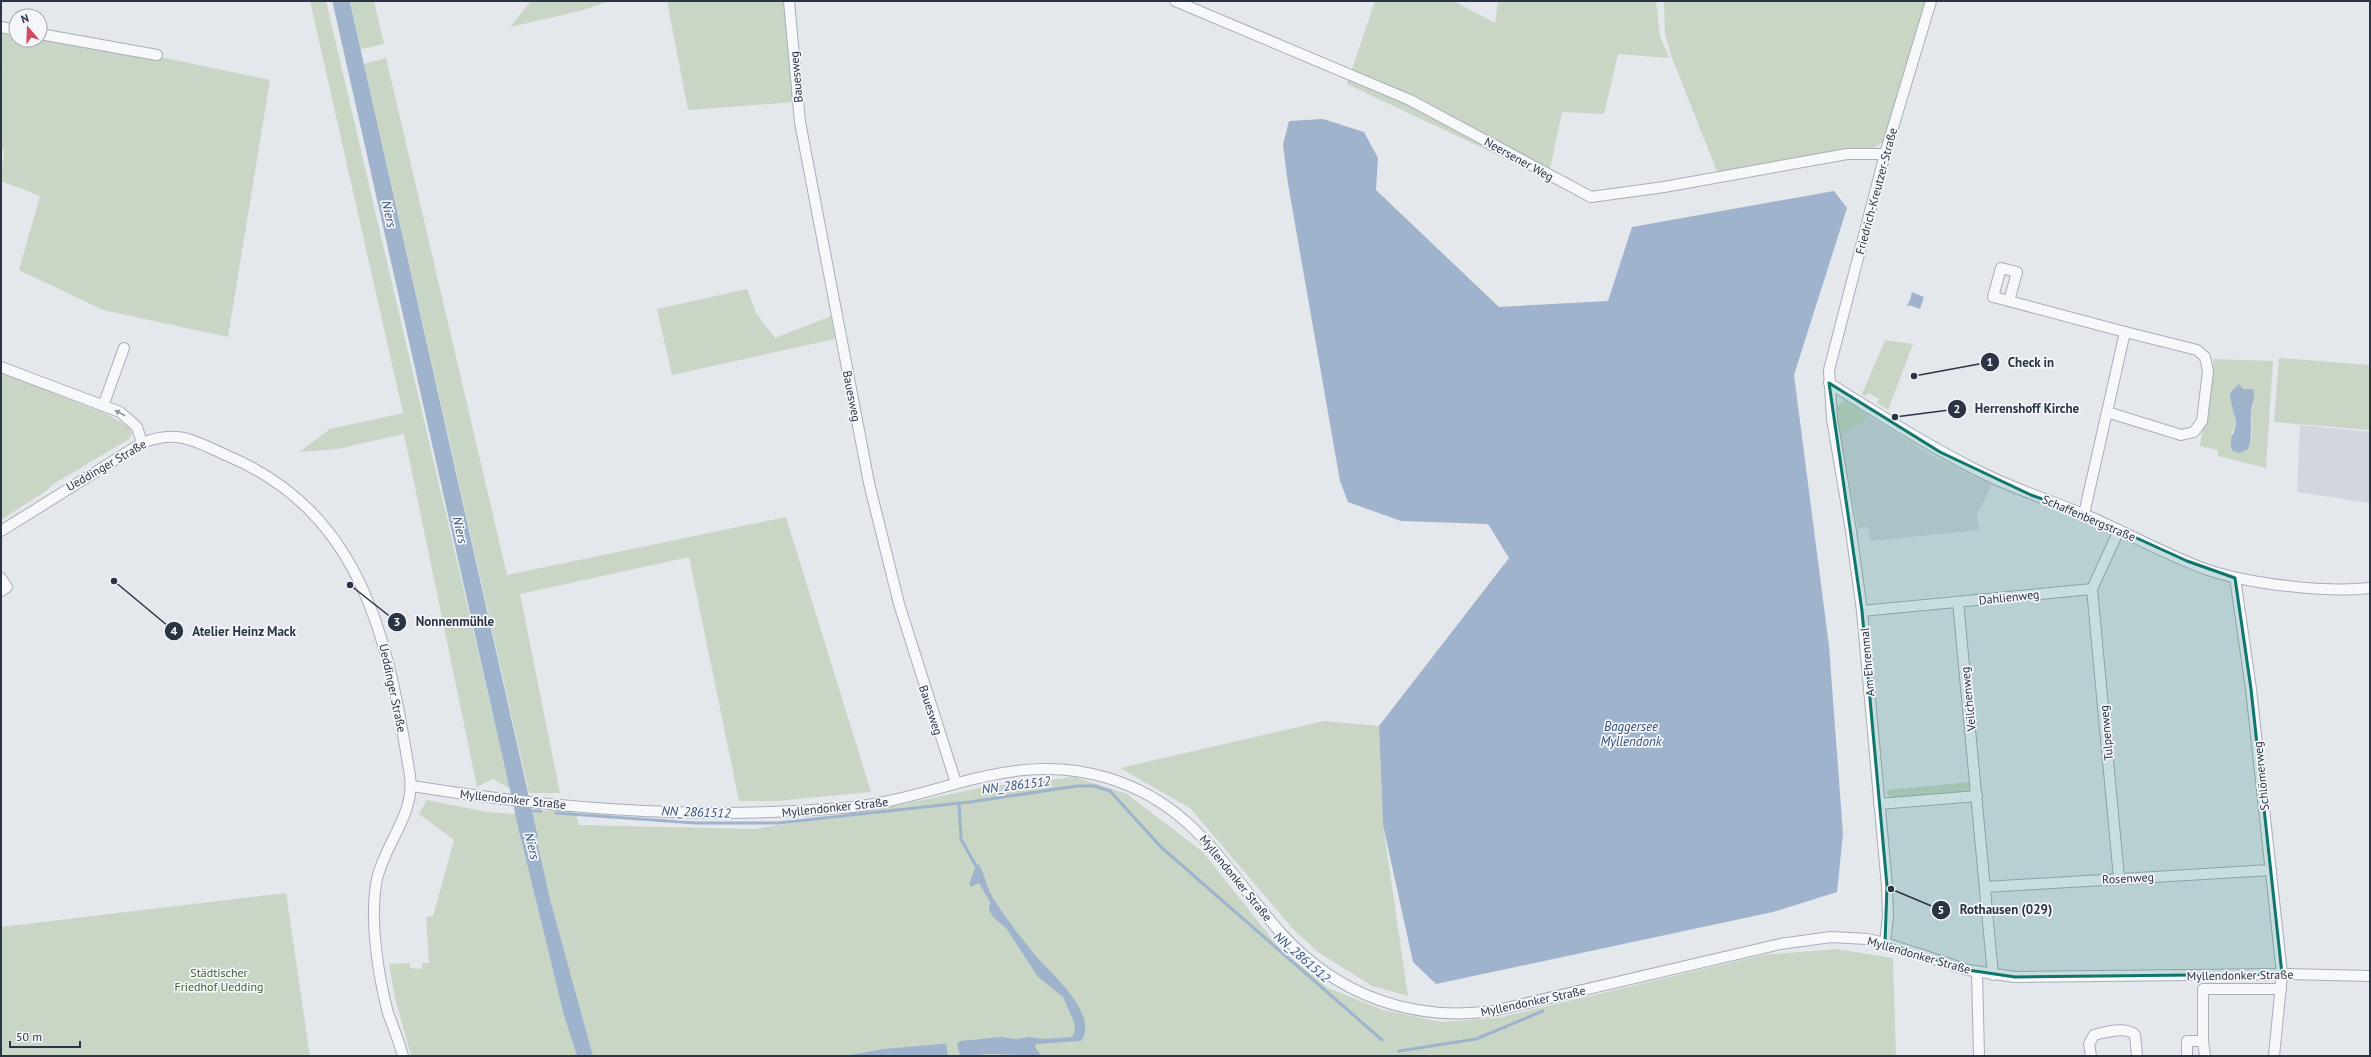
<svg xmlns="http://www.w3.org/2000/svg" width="2371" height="1057" font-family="'PT Sans',sans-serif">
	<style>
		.built { fill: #d2d6de }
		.green { fill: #c9d6c5; fill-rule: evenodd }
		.water { fill: #9fb4cc }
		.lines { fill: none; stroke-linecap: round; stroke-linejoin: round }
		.stream { stroke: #9fb4cc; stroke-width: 3 }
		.river { stroke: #9fb4cc; stroke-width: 17 }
		.minor-casing { stroke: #a9aeb7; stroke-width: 12 }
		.minor { stroke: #f7f8fa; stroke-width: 10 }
		.oneway { fill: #9196a0 }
		.marked { fill: #0f766e; fill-opacity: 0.2; stroke: #0f766e; stroke-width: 3; stroke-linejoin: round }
		.labels { text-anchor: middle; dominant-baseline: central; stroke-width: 3.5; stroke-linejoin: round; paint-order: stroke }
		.street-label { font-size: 12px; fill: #2b3445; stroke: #f4f6f9 }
		.park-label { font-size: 12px; fill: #3f6138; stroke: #f4f6f9 }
		.water-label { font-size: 13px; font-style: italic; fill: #34527a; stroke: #f4f6f9 }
		.leader { fill: none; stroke: #2b3445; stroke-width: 1.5 }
		.callout-dot { fill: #2b3445; stroke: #f4f6f9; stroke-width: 1.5 }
		.mark-label { font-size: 12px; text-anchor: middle; font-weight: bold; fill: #fff }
		.callout-label { font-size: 13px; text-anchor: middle; font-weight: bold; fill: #2b3445; stroke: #f4f6f9; stroke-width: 3.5; stroke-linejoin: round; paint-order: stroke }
	</style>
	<rect width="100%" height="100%" fill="#e4e7ec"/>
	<g class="built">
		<path d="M1870 417 1930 454 1992 485 1977 515 1979 530 1871 541 1868 527 1858 529 1840 436Z"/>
		<path d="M2300 425 2370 432V503L2297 492Z"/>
	</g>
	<g class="green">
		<path d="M310 1H326L506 771 513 779 512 790 493 779 477 787 404 434 337 449 299 452 330 429 403 413Z"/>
		<path d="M350 1H374L384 44 361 49Z"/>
		<path d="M531 1H610L580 11 510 27Z"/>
		<path d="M667 1H785L794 102 688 110Z"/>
		<path d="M1375 1H1453L1495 23 1498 1H1656L1660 36 1669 58 1618 54 1604 114 1562 112 1548 179 1347 84Z"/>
		<path d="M1664 1H1927L1883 142 1874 148 1718 174 1672 58 1665 34Z"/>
		<path d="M1 24 16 27V40H40V32L270 80 228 337 103 310 19 270 40 196 1 181 4 150 1 149V71L3 64 1 63Z"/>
		<path d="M386 58 507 575 786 517 871 792 777 801H739L689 557 520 594 560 793H529L364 64Z"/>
		<path d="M747 289 756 313 775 338 831 316 835 339 672 375 657 309Z"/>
		<path d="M1885 340 1913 344 1888 410 1877 403 1879 399 1868 393 1866 396 1862 394Z"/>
		<path d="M2279 358 2370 365V430L2274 422Z"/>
		<path d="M2214 359 2273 361 2266 468 2218 456V450L2200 446ZM2254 403 2251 410 2252 439 2231 434 2236 425 2235 419Z"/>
		<path d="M1 372 111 416 129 427 132 434 129 439 50 486V488L1 520Z"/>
		<path d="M1846 400 1870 417 1840 436 1836 406Z"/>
		<path d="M1324 721 1379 726 1383 825 1408 996 1372 986 1318 952 1293 929 1190 808 1120 768Z"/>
		<path d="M1075 777 1127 794 1203 852 1280 949 1328 988 1383 1010 1441 1022 1497 1018 1763 955 1837 949 1893 958 1896 1056H593L550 899 531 814 555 809 574 808 579 825 754 829 885 808 984 787Z"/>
		<path d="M1970 782 1968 791 1964 793 1893 799 1887 794V790Z"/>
		<path d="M427 800 487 812 515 814 563 1012 577 1056H411L395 998 389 964 410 963V968L422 969V963H429L426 917 433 916 454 840 419 814Z"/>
		<path d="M286 893 310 1056H1V927Z"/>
	</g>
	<g class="water">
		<path d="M1323 119 1364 132 1378 158 1376 190 1499 307 1608 301 1632 227 1834 191 1847 208 1794 375 1829 646 1843 834 1837 892 1773 912 1436 984 1413 962 1383 825 1379 726 1509 558 1488 524 1401 521 1348 502 1340 481 1288 184 1283 145 1289 121Z"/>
		<path d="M1912 292 1924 297 1920 309 1909 305 1906 307 1910 300Z"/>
		<path d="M2239 384 2243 389H2253C2255 398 2253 402 2251 411 2250 425 2253 436 2248 449L2240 453 2233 451C2227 439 2235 434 2236 424 2236 417 2230 403 2230 393Z"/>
		<path d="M515 814H531L550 899 593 1056H577L563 1012Z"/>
		<path d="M979 864C985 876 987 890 995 901 1006 919 1022 938 1035 955 1051 974 1100 1014 1081 1041L1036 1044 1035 1047 1042 1056 991 1054 960 1056 957 1044 960 1041 1002 1037 1016 1039 1029 1037 1043 1039 1072 1037 1075 1031 1074 1022 1063 997 1038 977 1006 928 993 917 989 910 990 902 979 883 971 887 969 884 976 866Z"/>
		<path d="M941 1044H946L948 1056H845L883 1049Z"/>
	</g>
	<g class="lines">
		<g class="stream">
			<path d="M959 803 961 839 976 866"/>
			<path d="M523 811H541"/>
			<path d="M556 813 695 823H778L970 802 1077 786H1094L1110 791 1161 847 1382 1040"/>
			<path d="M1399 1051 1476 1039 1543 1011"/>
		</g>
		<path class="river" d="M341 1 529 836"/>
		<g class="minor-casing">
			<g id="minor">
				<path d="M789 1 800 122 869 483 899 604 956 783"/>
				<path d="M1175 1 1410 100 1591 197 1664 187 1847 154H1885"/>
				<path d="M1 27 16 30"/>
				<path d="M40 34 157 55"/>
				<path d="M2009 301 1993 297 2001 268 2017 272 2009 301 2125 332"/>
				<path d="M1 367 120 412 137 427 142 443"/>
				<path d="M1829 383C1882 416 1934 450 1991 477 2025 493 2061 504 2095 519 2133 536 2169 556 2208 570 2250 584 2326 593 2370 588"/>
				<path d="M103 406 124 348"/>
				<path d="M2084 514 2125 332 2197 350 2205 357 2208 371 2202 421 2194 432 2181 435 2107 412"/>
				<path d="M1 531 142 443C179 429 194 441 228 456 365 514 389 645 410 776 415 815 385 843 377 879 369 917 378 975 388 1013 393 1027 399 1041 403 1056"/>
				<path d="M1 578 7 587 1 591"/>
				<path d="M2235 578 2251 689 2282 974 2274 1056"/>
				<path d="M2092 589 2119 878"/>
				<path d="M1958 602 1993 975"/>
				<path d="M1862 611 2092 589 2119 530"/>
				<path d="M412 786C553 809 699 820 842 808 936 801 1010 748 1108 778 1196 805 1225 870 1281 933 1337 995 1411 1022 1493 1011L1780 944 1831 937 1867 939 1885 943 1968 970 2015 977 2282 974 2370 976"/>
				<path d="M1879 804 1977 796"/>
				<path d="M1985 887 2271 870"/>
				<path d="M1885 943 1888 916 1887 886 1862 611 1851 531 1832 419 1829 370 1885 154 1931 1"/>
				<path d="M1977 972 1979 1056"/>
				<path d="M2091 1056 2089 1044 2094 1035C2105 1032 2127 1026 2135 1035L2137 1056"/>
				<path d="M2187 1056V1041H2203"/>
				<path d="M2205 1056 2203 1041V989H2281"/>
			</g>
		</g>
		<use href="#minor" class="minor"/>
	</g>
	<defs><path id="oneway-solid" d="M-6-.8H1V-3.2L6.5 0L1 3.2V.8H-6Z"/></defs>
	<use class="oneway" href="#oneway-solid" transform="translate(120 413) rotate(-152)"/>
	<path class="marked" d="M1829 383 1940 452 2031 495 2084 514 2187 561 2235 578 2251 689 2282 974 2015 977 1968 970 1885 943 1887 886 1862 611Z"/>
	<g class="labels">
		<g class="street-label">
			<text transform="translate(796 77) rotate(-95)">Bauesweg</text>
			<text transform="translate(1519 159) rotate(29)">Neersener Weg</text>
			<text transform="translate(1876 191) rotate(-75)">Friedrich-Kreutzer-Straße</text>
			<text transform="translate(852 396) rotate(79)">Bauesweg</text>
			<text transform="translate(106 465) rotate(-30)">Ueddinger Straße</text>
			<text transform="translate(2089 518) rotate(23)">Schaffenbergstraße</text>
			<text transform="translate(2009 597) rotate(-6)">Dahlienweg</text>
			<text transform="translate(1867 662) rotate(-95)">Am Ehrenmal</text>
			<text transform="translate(393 688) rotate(78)">Ueddinger Straße</text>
			<text transform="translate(1968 699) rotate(-96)">Veilchenweg</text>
			<text transform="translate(931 710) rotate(72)">Bauesweg</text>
			<text transform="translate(2106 733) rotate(-95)">Tulpenweg</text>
			<text transform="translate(2261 776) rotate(-96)">Schlömerweg</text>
			<text transform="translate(513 799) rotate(6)">Myllendonker Straße</text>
			<text transform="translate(835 807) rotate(-6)">Myllendonker Straße</text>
			<text transform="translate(1236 878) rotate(51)">Myllendonker Straße</text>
			<text transform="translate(2128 878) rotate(-3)">Rosenweg</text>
			<text transform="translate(1919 955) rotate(16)">Myllendonker Straße</text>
			<text transform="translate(2240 975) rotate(-1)">Myllendonker Straße</text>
			<text transform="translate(1533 1001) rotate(-12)">Myllendonker Straße</text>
		</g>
		<g class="park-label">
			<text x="219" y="972">Städtischer<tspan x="219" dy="14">Friedhof Uedding</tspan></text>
		</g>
		<g class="water-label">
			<text transform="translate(389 214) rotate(77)">Niers</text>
			<text transform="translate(460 530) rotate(77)">Niers</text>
			<text x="1631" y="726">Baggersee<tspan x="1631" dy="15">Myllendonk</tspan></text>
			<text transform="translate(1016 785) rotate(-7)">NN_2861512</text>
			<text transform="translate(696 812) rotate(2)">NN_2861512</text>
			<text transform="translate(532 846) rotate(76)">Niers</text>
			<text transform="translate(1302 957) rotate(41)">NN_2861512</text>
		</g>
	</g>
	<path class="leader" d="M1914 376L1990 362M1895 417L1957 409M350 585L397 622M114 581L174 631M1891 889L1941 910"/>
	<g class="callout-dot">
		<circle cx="1914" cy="376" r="4"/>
		<circle cx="1895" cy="417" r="4"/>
		<circle cx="350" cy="585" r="4"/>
		<circle cx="114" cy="581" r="4"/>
		<circle cx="1891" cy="889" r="4"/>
		<circle cx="1990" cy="362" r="10"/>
		<circle cx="1957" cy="409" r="10"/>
		<circle cx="397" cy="622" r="10"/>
		<circle cx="174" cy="631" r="10"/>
		<circle cx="1941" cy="910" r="10"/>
	</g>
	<g class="mark-label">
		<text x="1990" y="366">1</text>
		<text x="1957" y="413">2</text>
		<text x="397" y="626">3</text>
		<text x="174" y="635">4</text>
		<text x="1941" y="914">5</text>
	</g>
	<g class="callout-label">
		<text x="2031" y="367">Check in</text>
		<text x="2027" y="413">Herrenshoff Kirche</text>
		<text x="455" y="626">Nonnenmühle</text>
		<text x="244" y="636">Atelier Heinz Mack</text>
		<text x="2006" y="914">Rothausen (029)</text>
	</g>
	<rect width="2371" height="1057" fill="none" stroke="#2b3445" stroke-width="4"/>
	<g transform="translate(28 28) rotate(341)"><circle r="19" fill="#f4f6f9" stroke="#a4a8b1"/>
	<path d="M0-3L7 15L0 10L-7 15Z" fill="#d1495b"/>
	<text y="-6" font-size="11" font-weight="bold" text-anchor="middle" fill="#2b3445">N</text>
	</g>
	<path d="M10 1041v6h70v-6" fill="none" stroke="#2b3445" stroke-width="2"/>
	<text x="16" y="1041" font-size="12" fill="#2b3445" stroke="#f4f6f9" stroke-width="3" paint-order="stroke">50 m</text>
</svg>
